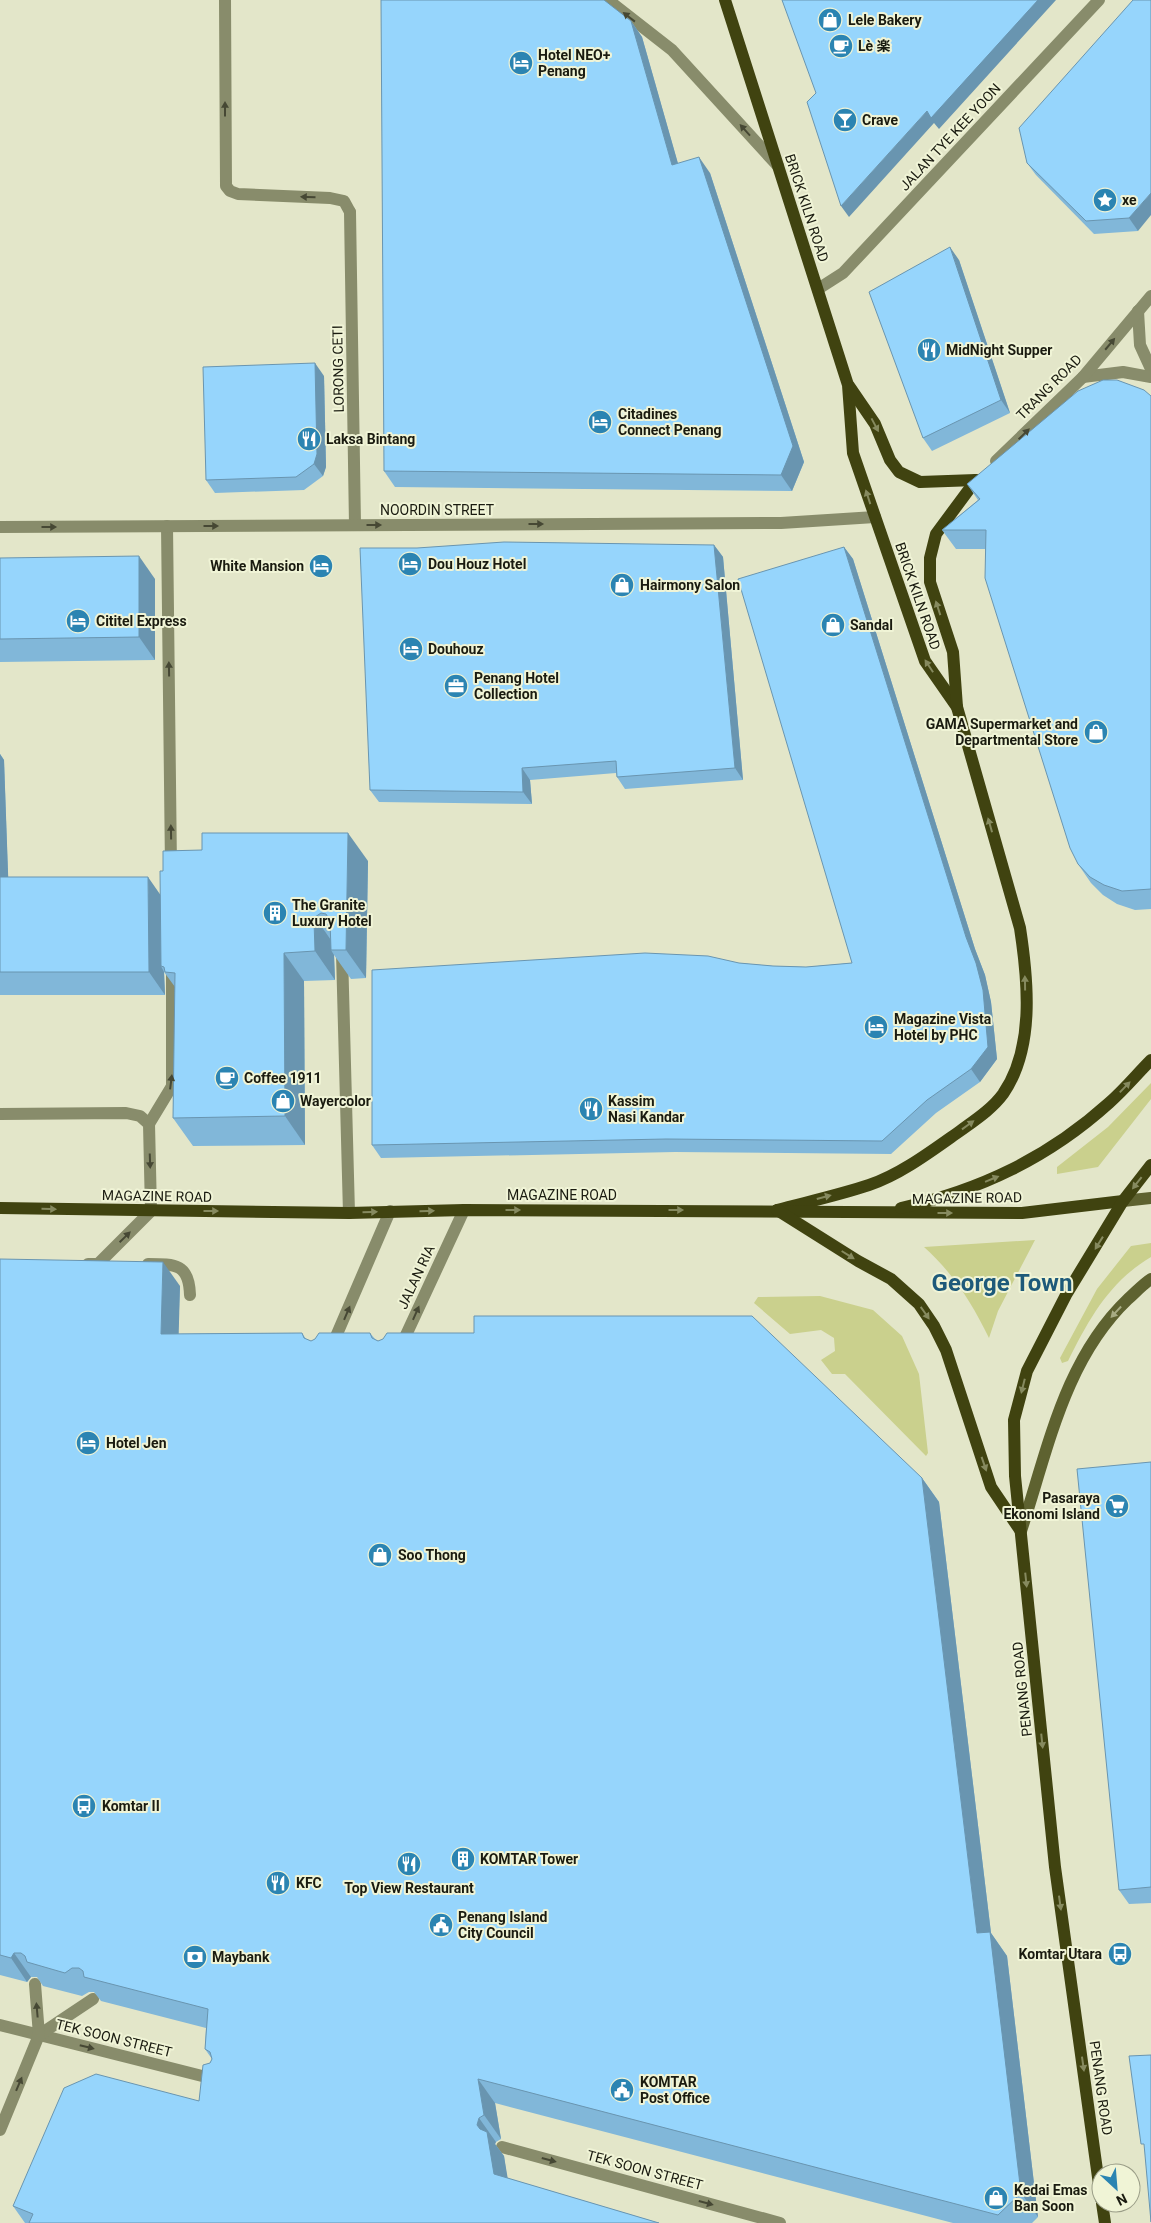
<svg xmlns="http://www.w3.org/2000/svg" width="1151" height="2223" font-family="Roboto,'Noto Sans SC',sans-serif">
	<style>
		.green { fill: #cad08d }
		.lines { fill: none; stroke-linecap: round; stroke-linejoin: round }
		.service { stroke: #888c6b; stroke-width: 12 }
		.minor { stroke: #888c6b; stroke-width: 12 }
		.tertiary { stroke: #888c6b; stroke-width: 12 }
		.secondary { stroke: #5e6230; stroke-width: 12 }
		.primary { stroke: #404310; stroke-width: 12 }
		.wall { fill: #81b7d9 }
		.shaded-wall { fill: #6995b0 }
		.building { fill: #96d5fc; stroke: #6995b0 }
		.oneway { fill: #464834 }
		.oneway2 { fill: #868a5f }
		.oneway3 { fill: #a7ab83 }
		.labels { text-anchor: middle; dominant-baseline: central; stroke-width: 4; stroke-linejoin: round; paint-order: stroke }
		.poi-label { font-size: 14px; font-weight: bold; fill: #1a1b10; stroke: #f0f4d6; text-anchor: start }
		.street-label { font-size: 14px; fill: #1a1b10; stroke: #f0f4d6 }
		.town-label { font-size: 24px; font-weight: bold; fill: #1e5a7a; stroke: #f0f4d6 }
	</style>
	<rect width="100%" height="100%" fill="#e3e6c9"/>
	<g class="green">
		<path d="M1151 1083V1099L1098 1167 1057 1174V1167L1108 1127Z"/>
		<path d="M1035 1240 998 1311 989 1338C972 1303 953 1273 924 1247Z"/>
		<path d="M1151 1243V1257C1109 1282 1089 1319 1068 1361L1062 1363 1060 1358 1097 1289 1131 1246Z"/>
		<path d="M820 1296 873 1310 902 1336 919 1374 928 1453 926 1456 845 1374H832L821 1360 835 1351 834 1338 821 1330 790 1334 754 1303 758 1297Z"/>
	</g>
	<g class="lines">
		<g class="service">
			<path d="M225 0 226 186 230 191 238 194 330 198 344 201 350 212"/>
			<path d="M608 0 672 50 778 166"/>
			<path d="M167 526 171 868"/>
			<path d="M342 953 349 1213"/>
			<path d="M0 1114 126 1113 140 1116 149 1124 151 1211 98 1264H88"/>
			<path d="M149 1124 172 1086V968"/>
			<path d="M148 1264C176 1264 189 1264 190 1295"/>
		</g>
		<g class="minor">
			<path d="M350 212 355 525"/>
			<path d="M818 289 843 273 1099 0"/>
			<path d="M1138 311 1140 345 1151 369"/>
			<path d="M1083 377 1123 372 1151 377"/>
			<path d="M996 461 1083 377 1151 296"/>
			<path d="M0 527 781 523 875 517"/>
			<path d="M0 2025 218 2080"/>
			<path d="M502 2147 780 2223"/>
		</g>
		<g class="tertiary">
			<path d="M331 1348 390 1211"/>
			<path d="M400 1348 464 1210"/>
			<path d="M39 2035 93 1999"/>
			<path d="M0 2130 39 2035 35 1984"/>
		</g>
		<g class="secondary">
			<path d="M1123 1201 1151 1198"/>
			<path d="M1021 1531C1048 1450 1064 1360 1128 1299 1136 1292 1143 1284 1151 1279"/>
		</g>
		<g class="primary">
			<path d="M725 0 848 385 853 453 925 661 957 707 1020 928C1028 980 1035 1048 1003 1094 992 1109 975 1120 960 1131 933 1150 900 1175 869 1185 839 1195 807 1202 777 1210"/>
			<path d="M849 386 875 424 890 460 899 472 920 482 976 480"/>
			<path d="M957 707 953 652 930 582V558L936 534 976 480"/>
			<path d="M0 1208 349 1213 464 1210 1022 1213 1123 1201"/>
			<path d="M901 1208C980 1190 1048 1158 1109 1103 1124 1090 1137 1074 1151 1060"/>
			<path d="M777 1210 858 1261 891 1279 919 1304 934 1326 946 1350 991 1487 1020 1530"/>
			<path d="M1101 2199 1055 1867 1015 1476 1014 1420 1027 1371 1066 1295 1123 1201 1151 1165"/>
			<path d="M1102 2203 1105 2223"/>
		</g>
	</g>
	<g class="wall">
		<path d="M1133 0 1138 231 1094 234 1036 175 1027 163Z"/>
		<path d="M631 21 642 37 678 164 710 173 804 462 792 491 395 487 384 471Z"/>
		<path d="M959 260 1010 413 932 451 923 438Z"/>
		<path d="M324 376 326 467 323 476 304 490 215 493 206 480Z"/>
		<path d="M1151 396V909L1135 910 1117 904 1103 895 1091 883 1078 864 985 549H956L942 530 978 500 967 484Z"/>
		<path d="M714 545 723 557 743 780 625 789 617 777 616 773 530 780 532 804 379 802 370 790Z"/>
		<path d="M844 547 853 559 975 949 985 975 991 1002 997 1059 980 1082 936 1113 891 1154 675 1152 381 1158 372 1145 739 963 773 966 806 967 852 963Z"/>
		<path d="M0 558 155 579V660L0 662Z"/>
		<path d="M0 754 4 760 8 877 160 895 368 861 366 978 351 979 334 955 335 980 304 981 305 1145 193 1146 173 1118 175 987 164 972 165 995H0Z"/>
		<path d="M0 1259 180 1286 178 1334 302 1333 306 1339 311 1341 370 1333 375 1339 378 1341 922 1478 939 1502 991 1933 1007 1956 1038 2217 1032 2223H953L495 2103 501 2139 496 2142 495 2144 504 2156 507 2178 659 2223H25L13 2206 199 2101 210 2063 212 2059 205 2049 206 2028 101 2001 94 1992H89L82 1996 43 1986 37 1977H31L27 1982 0 1975Z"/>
		<path d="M1151 1462V1903L1129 1904 1119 1890Z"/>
	</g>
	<g class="shaded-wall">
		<path d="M1038 0H1056L939 129 934 123 849 217 841 206 927 111Z"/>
		<path d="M631 21 642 37 683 181 672 165Z"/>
		<path d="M699 157 710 173 804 462 792 491 781 475Z"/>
		<path d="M1151 193V215L1138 231 1129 218Z"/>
		<path d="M950 247 959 260 1010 413 1001 400Z"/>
		<path d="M315 363 324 376 326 467 323 476 314 464Z"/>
		<path d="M714 545 723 557 743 780 735 768Z"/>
		<path d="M844 547 853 559 975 949 985 975 991 1002 997 1059 980 1082 971 1069 966 937Z"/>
		<path d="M139 556 155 579V660L139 637Z"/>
		<path d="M0 754 4 760 9 899 0 887Z"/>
		<path d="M522 768 530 780 532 804 523 792Z"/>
		<path d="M348 833 368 861 366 978 346 950Z"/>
		<path d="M148 877 164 900 161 966 164 972 165 995 149 972Z"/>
		<path d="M315 917 335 946 331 950 334 955 335 980 315 951 314 921Z"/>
		<path d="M284 953 304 981 305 1145 285 1116Z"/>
		<path d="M163 1262 180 1286 178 1358 161 1334Z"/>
		<path d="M922 1478 939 1502 991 1933 1007 1956 1038 2217 1021 2193 977 1933Z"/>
		<path d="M14 1953 31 1977 27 1982 11 1958Z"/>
		<path d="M478 2079 495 2103 501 2139 484 2115Z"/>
		<path d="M479 2118 496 2142 495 2144 504 2156 511 2198 494 2174 477 2125Z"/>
	</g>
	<g class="building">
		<path d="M381 0H604L631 21 672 165 699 157 793 446 781 475 384 471Z"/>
		<path d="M782 0H1038L931 118 927 111 841 206 807 102 816 93Z"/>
		<path d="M1133 0H1151V193L1129 218 1086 221 1027 163 1019 128Z"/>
		<path d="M950 247 1001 400 923 438 869 292Z"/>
		<path d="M315 363 317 454 314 464 296 477 206 480 203 367Z"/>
		<path d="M1103 380H1117L1144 390 1151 396V889L1122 891 1104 885 1090 877 1078 864 1070 848 985 578 986 530H942L980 499 967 484 1078 391Z"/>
		<path d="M504 542 714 545 735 768 617 777 616 761 522 768 523 792 370 790 360 548H417Z"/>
		<path d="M844 547 966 937 976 963 983 990 988 1047 971 1069 927 1100 882 1141 666 1139 372 1145V970L645 953 708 956 739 963 773 966 806 967 852 963 738 579Z"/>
		<path d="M139 556V637L0 639V558Z"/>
		<path d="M202 833H348L346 950H331L330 921 326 914 321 913 315 917 314 921 315 951 284 953 285 1116 173 1118 175 973 165 972 164 967 161 966 160 871H163V851L202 850Z"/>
		<path d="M0 877H148L149 972H0Z"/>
		<path d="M0 1259 163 1262 161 1334 302 1333 304 1338 311 1341 315 1339 319 1333H370L372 1338 378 1341 383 1339 387 1333H474V1316H752L922 1478 977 1933 990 1932 1021 2193 998 2215 478 2079 484 2115 479 2118 477 2125 480 2129 487 2132 494 2174 659 2223H29L33 2214 13 2206 64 2088 96 2074 199 2101 203 2065 210 2063 212 2059 210 2052 205 2049 208 2009 84 1977 83 1971 79 1968H72L65 1973 27 1962 25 1956 21 1953H14L11 1958 0 1955Z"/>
		<path d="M1151 1462V1887L1119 1890 1077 1469Z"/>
		<path d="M1151 2055V2222L1144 2144H1141L1129 2056Z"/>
	</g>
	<defs><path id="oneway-solid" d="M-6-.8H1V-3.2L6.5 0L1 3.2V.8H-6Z" transform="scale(1.25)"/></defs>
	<g class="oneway">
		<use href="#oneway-solid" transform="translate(629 17) rotate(-142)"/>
		<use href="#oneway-solid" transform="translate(225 109) rotate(-90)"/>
		<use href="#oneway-solid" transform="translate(745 130) rotate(-132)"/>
		<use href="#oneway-solid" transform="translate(308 197) rotate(-178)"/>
		<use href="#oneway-solid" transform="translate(1110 344) rotate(-50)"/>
		<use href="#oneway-solid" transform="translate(1024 434) rotate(-44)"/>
		<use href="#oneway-solid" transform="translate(536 524)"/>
		<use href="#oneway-solid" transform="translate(374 525)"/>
		<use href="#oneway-solid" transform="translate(211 526)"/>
		<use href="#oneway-solid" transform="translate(49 527)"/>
		<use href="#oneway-solid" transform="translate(169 669) rotate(-91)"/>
		<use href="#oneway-solid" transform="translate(171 832) rotate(-91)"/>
		<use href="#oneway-solid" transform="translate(171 1082) rotate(-83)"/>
		<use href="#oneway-solid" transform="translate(150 1161) rotate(88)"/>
		<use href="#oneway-solid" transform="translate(125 1237) rotate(-44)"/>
		<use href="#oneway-solid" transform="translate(347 1313) rotate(-67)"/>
		<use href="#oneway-solid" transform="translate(416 1313) rotate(-66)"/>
		<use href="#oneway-solid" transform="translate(37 2010) rotate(-95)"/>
		<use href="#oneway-solid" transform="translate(87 2047) rotate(14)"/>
		<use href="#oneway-solid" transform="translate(19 2084) rotate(-67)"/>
		<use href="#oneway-solid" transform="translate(549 2160) rotate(15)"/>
		<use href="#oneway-solid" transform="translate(706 2203) rotate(15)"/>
	</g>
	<g class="oneway2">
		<use href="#oneway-solid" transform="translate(875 425) rotate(62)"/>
		<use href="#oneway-solid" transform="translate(868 497) rotate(-108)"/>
		<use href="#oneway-solid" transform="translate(938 608) rotate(-108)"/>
		<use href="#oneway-solid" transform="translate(929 666) rotate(-123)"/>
		<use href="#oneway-solid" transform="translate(990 825) rotate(-106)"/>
		<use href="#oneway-solid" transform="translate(1025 983) rotate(-91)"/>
		<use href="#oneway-solid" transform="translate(1125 1087) rotate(-46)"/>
		<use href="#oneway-solid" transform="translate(968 1125) rotate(-36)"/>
		<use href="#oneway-solid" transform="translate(992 1179) rotate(-22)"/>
		<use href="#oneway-solid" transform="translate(1137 1183) rotate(128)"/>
		<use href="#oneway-solid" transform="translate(824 1197) rotate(-15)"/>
		<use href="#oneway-solid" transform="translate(49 1209) rotate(1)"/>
		<use href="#oneway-solid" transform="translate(513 1210)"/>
		<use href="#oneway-solid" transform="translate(676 1210)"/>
		<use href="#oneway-solid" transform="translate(211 1211)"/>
		<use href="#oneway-solid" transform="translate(427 1211) rotate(-1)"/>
		<use href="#oneway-solid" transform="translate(370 1212) rotate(-2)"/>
		<use href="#oneway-solid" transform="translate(945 1213)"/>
		<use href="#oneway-solid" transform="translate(1099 1243) rotate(122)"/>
		<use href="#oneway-solid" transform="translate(848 1255) rotate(32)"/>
		<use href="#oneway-solid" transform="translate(925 1313) rotate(55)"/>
		<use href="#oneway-solid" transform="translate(1023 1386) rotate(104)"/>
		<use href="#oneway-solid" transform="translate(984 1464) rotate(71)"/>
		<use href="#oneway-solid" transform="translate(1026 1580) rotate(84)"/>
		<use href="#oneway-solid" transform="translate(1042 1741) rotate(84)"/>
		<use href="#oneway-solid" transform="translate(1060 1903) rotate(82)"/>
		<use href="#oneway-solid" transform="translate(1083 2064) rotate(82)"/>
	</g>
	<use class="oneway3" href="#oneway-solid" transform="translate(1116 1312) rotate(133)"/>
	<defs>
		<g id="shop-disc" transform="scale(1.25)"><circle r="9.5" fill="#2b84b2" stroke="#f0f4d6"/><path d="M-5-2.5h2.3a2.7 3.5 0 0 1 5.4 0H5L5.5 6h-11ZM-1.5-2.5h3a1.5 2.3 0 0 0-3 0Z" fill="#fff"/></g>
		<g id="cafe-disc" transform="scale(1.25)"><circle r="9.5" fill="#2b84b2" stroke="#f0f4d6"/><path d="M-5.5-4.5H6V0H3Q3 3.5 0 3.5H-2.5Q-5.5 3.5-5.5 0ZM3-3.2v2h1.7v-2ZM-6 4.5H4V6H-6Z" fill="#fff"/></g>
		<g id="hotel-disc" transform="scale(1.25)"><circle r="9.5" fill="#2b84b2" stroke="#f0f4d6"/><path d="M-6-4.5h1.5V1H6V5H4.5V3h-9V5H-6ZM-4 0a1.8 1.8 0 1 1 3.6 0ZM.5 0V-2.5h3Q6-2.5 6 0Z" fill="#fff"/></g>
		<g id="bar-disc" transform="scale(1.25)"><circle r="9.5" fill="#2b84b2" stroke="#f0f4d6"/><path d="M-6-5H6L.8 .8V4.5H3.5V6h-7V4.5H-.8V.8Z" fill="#fff"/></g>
		<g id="sight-disc" transform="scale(1.25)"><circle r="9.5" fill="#2b84b2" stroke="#f0f4d6"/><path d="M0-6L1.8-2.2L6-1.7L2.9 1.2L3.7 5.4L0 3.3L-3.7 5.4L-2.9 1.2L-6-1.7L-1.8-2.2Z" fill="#fff"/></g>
		<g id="restaurant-disc" transform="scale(1.25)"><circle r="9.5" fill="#2b84b2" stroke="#f0f4d6"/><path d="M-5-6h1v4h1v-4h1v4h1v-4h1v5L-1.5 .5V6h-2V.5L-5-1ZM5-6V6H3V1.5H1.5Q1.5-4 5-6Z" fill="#fff"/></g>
		<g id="office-disc" transform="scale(1.25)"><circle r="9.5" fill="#2b84b2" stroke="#f0f4d6"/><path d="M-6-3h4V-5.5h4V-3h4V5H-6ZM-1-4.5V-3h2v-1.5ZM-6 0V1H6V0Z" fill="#fff"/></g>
		<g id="building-disc" transform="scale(1.25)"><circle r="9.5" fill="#2b84b2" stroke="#f0f4d6"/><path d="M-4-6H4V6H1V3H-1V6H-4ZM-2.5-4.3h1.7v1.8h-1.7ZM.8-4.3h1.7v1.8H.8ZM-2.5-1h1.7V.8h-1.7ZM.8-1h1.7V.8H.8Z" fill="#fff"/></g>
		<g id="supermarket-disc" transform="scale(1.25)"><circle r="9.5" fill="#2b84b2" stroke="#f0f4d6"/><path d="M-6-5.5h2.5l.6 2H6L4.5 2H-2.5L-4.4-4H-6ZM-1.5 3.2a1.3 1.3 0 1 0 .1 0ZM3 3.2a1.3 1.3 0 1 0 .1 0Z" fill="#fff"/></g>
		<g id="bus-disc" transform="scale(1.25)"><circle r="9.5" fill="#2b84b2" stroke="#f0f4d6"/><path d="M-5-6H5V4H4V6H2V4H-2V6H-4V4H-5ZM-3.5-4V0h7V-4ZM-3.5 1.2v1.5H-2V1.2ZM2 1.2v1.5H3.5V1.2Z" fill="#fff"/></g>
		<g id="civic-disc" transform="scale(1.25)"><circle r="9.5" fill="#2b84b2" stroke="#f0f4d6"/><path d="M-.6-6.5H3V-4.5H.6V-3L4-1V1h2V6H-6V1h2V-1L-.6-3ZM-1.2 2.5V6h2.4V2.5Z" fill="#fff"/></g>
		<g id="bank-disc" transform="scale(1.25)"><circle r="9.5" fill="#2b84b2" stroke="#f0f4d6"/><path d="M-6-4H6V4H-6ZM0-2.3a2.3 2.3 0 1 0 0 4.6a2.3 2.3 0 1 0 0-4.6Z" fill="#fff"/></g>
	</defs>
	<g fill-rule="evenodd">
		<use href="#shop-disc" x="830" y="20"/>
		<use href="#cafe-disc" x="841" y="46"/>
		<use href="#hotel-disc" x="521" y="63"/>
		<use href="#bar-disc" x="845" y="120"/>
		<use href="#sight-disc" x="1105" y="200"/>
		<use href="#restaurant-disc" x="929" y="350"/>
		<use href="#hotel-disc" x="600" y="422"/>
		<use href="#restaurant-disc" x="309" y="439"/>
		<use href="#hotel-disc" x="410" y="564"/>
		<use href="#hotel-disc" x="321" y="566"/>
		<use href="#shop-disc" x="622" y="585"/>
		<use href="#hotel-disc" x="78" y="621"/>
		<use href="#shop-disc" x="833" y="625"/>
		<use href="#hotel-disc" x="411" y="649"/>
		<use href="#office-disc" x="456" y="686"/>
		<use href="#shop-disc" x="1096" y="732"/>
		<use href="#building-disc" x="275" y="913"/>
		<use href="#hotel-disc" x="876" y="1027"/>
		<use href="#cafe-disc" x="227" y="1078"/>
		<use href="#shop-disc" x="283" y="1101"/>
		<use href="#restaurant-disc" x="591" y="1109"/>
		<use href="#hotel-disc" x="88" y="1443"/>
		<use href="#supermarket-disc" x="1117" y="1506"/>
		<use href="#shop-disc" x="380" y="1555"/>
		<use href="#bus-disc" x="84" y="1806"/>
		<use href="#building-disc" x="463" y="1859"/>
		<use href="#restaurant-disc" x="409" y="1864"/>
		<use href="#restaurant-disc" x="278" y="1883"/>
		<use href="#civic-disc" x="441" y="1925"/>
		<use href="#bus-disc" x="1120" y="1954"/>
		<use href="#bank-disc" x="195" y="1957"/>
		<use href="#civic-disc" x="622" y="2090"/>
		<use href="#shop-disc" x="996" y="2198"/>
	</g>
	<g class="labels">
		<g class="poi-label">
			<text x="848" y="20">Lele Bakery</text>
			<text x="858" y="46">Lè 楽</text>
			<text x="538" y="55">Hotel NEO+<tspan x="538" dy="16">Penang</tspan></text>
			<text x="862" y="120">Crave</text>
			<text x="1122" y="200">xe</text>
			<text x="946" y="350">MidNight Supper</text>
			<text x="618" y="414">Citadines<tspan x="618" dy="16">Connect Penang</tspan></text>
			<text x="326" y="439">Laksa Bintang</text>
			<text x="428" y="564">Dou Houz Hotel</text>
			<text x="304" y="566" text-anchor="end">White Mansion</text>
			<text x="640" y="585">Hairmony Salon</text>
			<text x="96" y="621">Cititel Express</text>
			<text x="850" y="625">Sandal</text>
			<text x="428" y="649">Douhouz</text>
			<text x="474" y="678">Penang Hotel<tspan x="474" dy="16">Collection</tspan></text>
			<text x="1078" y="724" text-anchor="end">GAMA Supermarket and<tspan x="1078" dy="16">Departmental Store</tspan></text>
			<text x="292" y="905">The Granite<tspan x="292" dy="16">Luxury Hotel</tspan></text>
			<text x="894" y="1019">Magazine Vista<tspan x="894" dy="16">Hotel by PHC</tspan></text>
			<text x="244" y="1078">Coffee 1911</text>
			<text x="300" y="1101">Wayercolor</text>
			<text x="608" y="1101">Kassim<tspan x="608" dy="16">Nasi Kandar</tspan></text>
			<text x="106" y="1443">Hotel Jen</text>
			<text x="1100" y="1498" text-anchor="end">Pasaraya<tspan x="1100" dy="16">Ekonomi Island</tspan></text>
			<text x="398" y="1555">Soo Thong</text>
			<text x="102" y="1806">Komtar II</text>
			<text x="480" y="1859">KOMTAR Tower</text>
			<text x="296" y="1883">KFC</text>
			<text x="409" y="1888" text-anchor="middle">Top View Restaurant</text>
			<text x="458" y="1917">Penang Island<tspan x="458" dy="16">City Council</tspan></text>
			<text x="1102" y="1954" text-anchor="end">Komtar Utara</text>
			<text x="212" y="1957">Maybank</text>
			<text x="640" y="2082">KOMTAR<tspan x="640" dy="16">Post Office</tspan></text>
			<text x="1014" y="2190">Kedai Emas<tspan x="1014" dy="16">Ban Soon</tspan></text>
		</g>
		<g class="street-label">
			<text transform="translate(950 137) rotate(-47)">JALAN TYE KEE YOON</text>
			<text transform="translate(807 208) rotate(72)">BRICK KILN ROAD</text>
			<text transform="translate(338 369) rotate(-91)">LORONG CETI</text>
			<text transform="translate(1049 387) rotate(-45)">TRANG ROAD</text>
			<text x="437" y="510">NOORDIN STREET</text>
			<text transform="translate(918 596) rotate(71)">BRICK KILN ROAD</text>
			<text x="562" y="1195">MAGAZINE ROAD</text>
			<text transform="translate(157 1196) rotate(1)">MAGAZINE ROAD</text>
			<text transform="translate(967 1198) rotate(-1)">MAGAZINE ROAD</text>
			<text transform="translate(416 1277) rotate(-65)">JALAN RIA</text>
			<text transform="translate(1022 1689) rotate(-96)">PENANG ROAD</text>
			<text transform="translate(114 2038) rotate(14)">TEK SOON STREET</text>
			<text transform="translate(1101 2088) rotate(82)">PENANG ROAD</text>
			<text transform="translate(645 2170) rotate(15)">TEK SOON STREET</text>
		</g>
		<g class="town-label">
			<text x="1002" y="1283">George Town</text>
		</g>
	</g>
	<g transform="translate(1116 2188) rotate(154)"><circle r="24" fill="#f0f4d6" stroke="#9a9d87"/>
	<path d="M0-4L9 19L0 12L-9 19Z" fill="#2b84b2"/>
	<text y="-8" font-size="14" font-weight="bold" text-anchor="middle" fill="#1a1b10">N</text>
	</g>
</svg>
